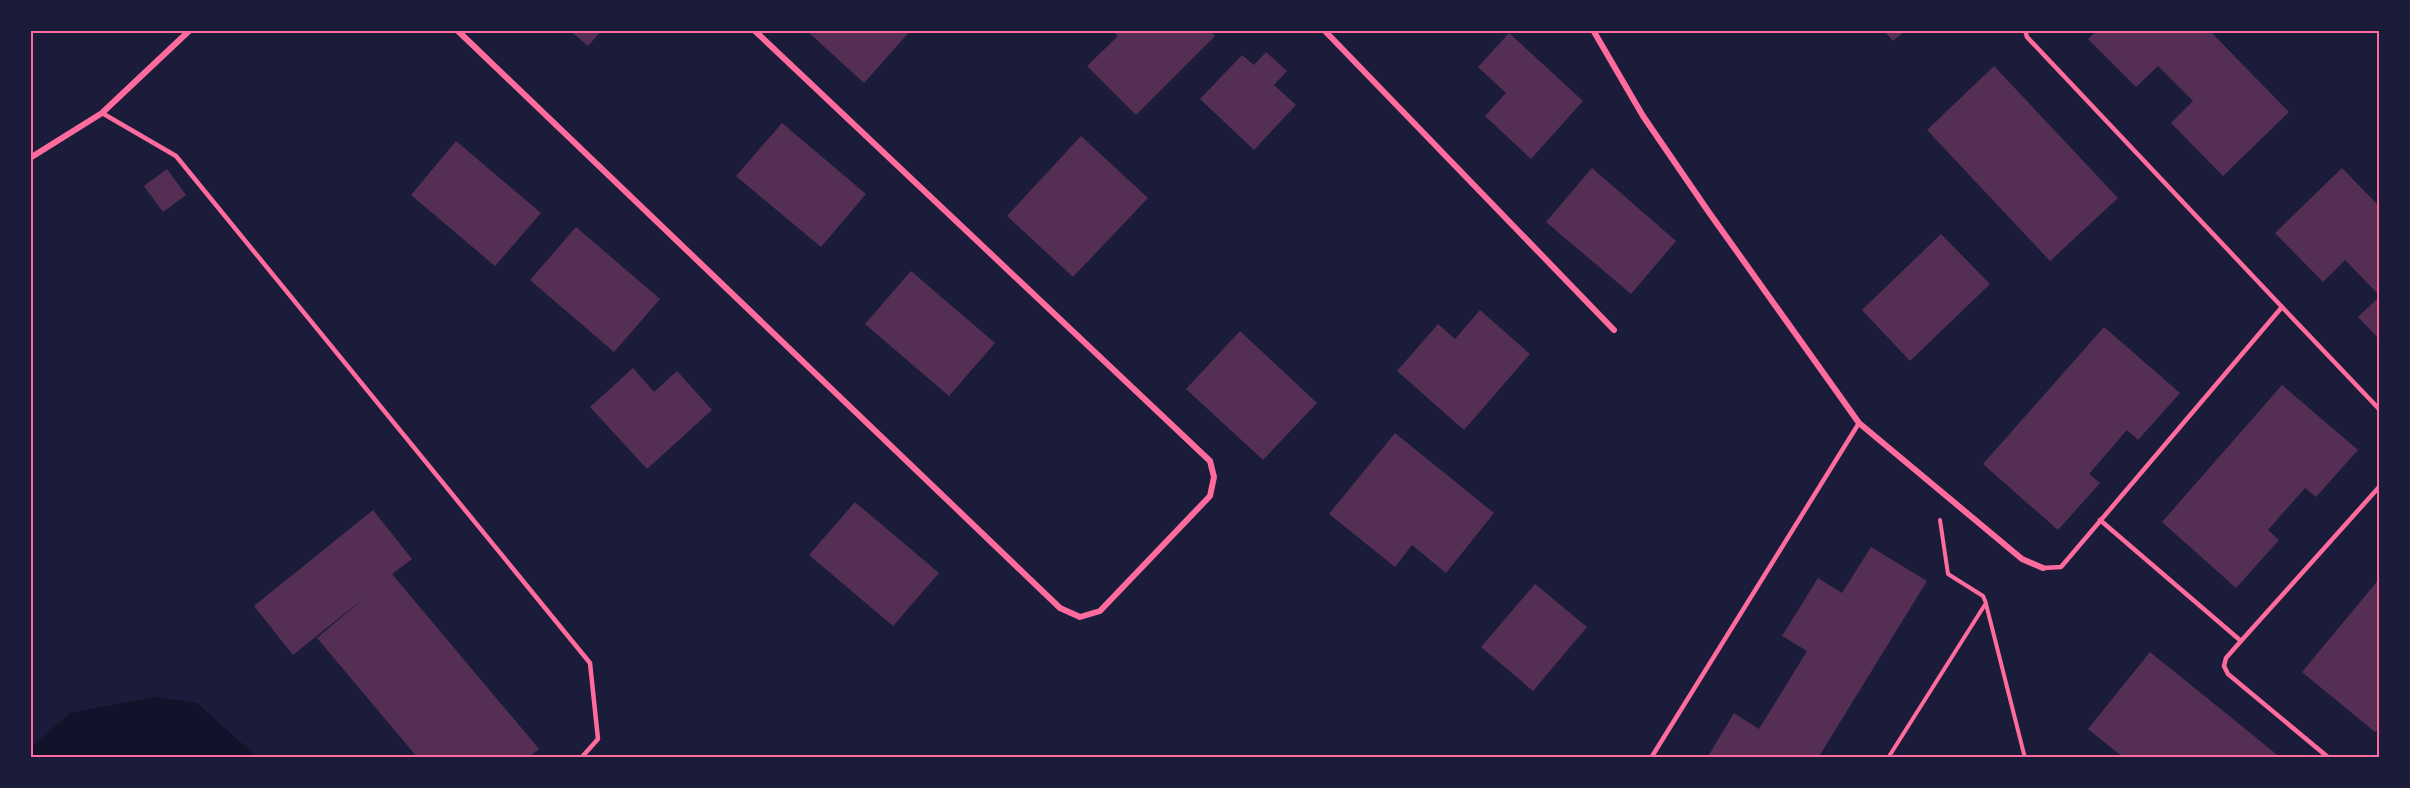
<svg xmlns="http://www.w3.org/2000/svg" width="2410" height="788" font-family="'Exo 2',sans-serif">
	<style>
		.water { fill: #12122b }
		.building { fill: #542f53 }
		.lines { fill: none; stroke-linecap: round; stroke-linejoin: round }
		.path { stroke: #ff6b9d; stroke-width: 4 }
		.service { stroke: #ff6b9d; stroke-width: 4.5 }
		.minor { stroke: #ff6b9d; stroke-width: 6 }
		.neatline { fill: none; stroke: #ff6b9d; stroke-width: 2 }
	</style>
	<rect width="100%" height="100%" fill="#1b1b3a"/>
	<path class="water" d="M154 697 197 703 258 758H30V748L70 713Z"/>
	<g class="building">
		<path d="M569 30H602L588 46Z"/>
		<path d="M806 30H911L864 83Z"/>
		<path d="M1111 30H1209L1215 36 1136 115 1087 66 1118 36Z"/>
		<path d="M1883 30H1906L1893 41Z"/>
		<path d="M2097 30H2209L2289 112 2223 176 2171 123 2193 101 2158 66 2136 87 2088 39Z"/>
		<path d="M1509 33 1583 101 1531 159 1485 116 1506 93 1478 67Z"/>
		<path d="M1266 52 1287 71 1274 85 1296 105 1254 150 1200 99 1242 55 1254 65Z"/>
		<path d="M1994 66 2118 198 2050 261 1927 130Z"/>
		<path d="M782 123 866 194 821 247 736 176Z"/>
		<path d="M1081 136 1148 198 1073 277 1007 216Z"/>
		<path d="M456 141 541 213 495 266 411 195Z"/>
		<path d="M1592 168 1676 241 1631 294 1546 222Z"/>
		<path d="M2342 168 2380 207V340L2358 317 2380 296 2345 260 2323 282 2275 233Z"/>
		<path d="M167 169 186 195 163 212 144 186Z"/>
		<path d="M576 227 660 299 614 352 530 280Z"/>
		<path d="M1941 234 1990 284 1910 361 1862 310Z"/>
		<path d="M911 271 995 343 949 396 865 324Z"/>
		<path d="M1480 310 1530 354 1464 430 1397 371 1438 324 1455 339Z"/>
		<path d="M2104 327 2180 393 2138 440 2127 430 2089 474 2100 483 2058 530 1983 464Z"/>
		<path d="M1240 331 1317 403 1263 460 1186 389Z"/>
		<path d="M633 368 654 392 677 371 712 410 647 469 590 407Z"/>
		<path d="M2282 385 2358 450 2316 497 2305 488 2268 530 2279 540 2236 588 2162 522Z"/>
		<path d="M1395 433 1494 513 1446 573 1412 545 1395 567 1329 514Z"/>
		<path d="M855 502 939 573 893 626 809 555Z"/>
		<path d="M373 510 412 559 392 574 539 749 528 758H418L317 638 369 594 293 655 254 606Z"/>
		<path d="M1871 547 1927 581 1818 758H1707L1734 713 1759 729 1807 651 1782 636 1818 578 1842 593Z"/>
		<path d="M2380 578V726L2375 732 2302 672Z"/>
		<path d="M1535 584 1587 627 1533 691 1481 647Z"/>
		<path d="M2150 652 2254 736 2281 758H2124L2088 729Z"/>
	</g>
	<g class="lines">
		<g class="path">
			<path d="M1986 604 2025 758"/>
			<path d="M1888 758 1986 603 1983 596 1948 574 1940 520"/>
		</g>
		<g class="service">
			<path d="M2025 30 2027 37 2282 307 2061 567 2043 568"/>
			<path d="M102 113 176 156 590 663 598 739 581 758"/>
			<path d="M2282 307 2380 410"/>
			<path d="M2100 520 2241 641 2380 486"/>
			<path d="M2241 641 2226 658 2224 666 2228 674 2329 758"/>
			<path d="M1651 758 1859 423"/>
		</g>
		<g class="minor">
			<path d="M457 30 1060 608 1080 617 1100 611 1210 496 1214 477 1210 461 754 30"/>
			<path d="M1324 30 1614 330"/>
			<path d="M1593 30 1643 116 1708 211 1859 423 2022 559 2043 568"/>
			<path d="M30 158 102 113 190 30"/>
		</g>
	</g>
	<rect width="2410" height="788" fill="none" stroke="#1b1b3a" stroke-width="63"/>
	<rect x="32" y="32" width="2346" height="724" class="neatline"/>
</svg>
